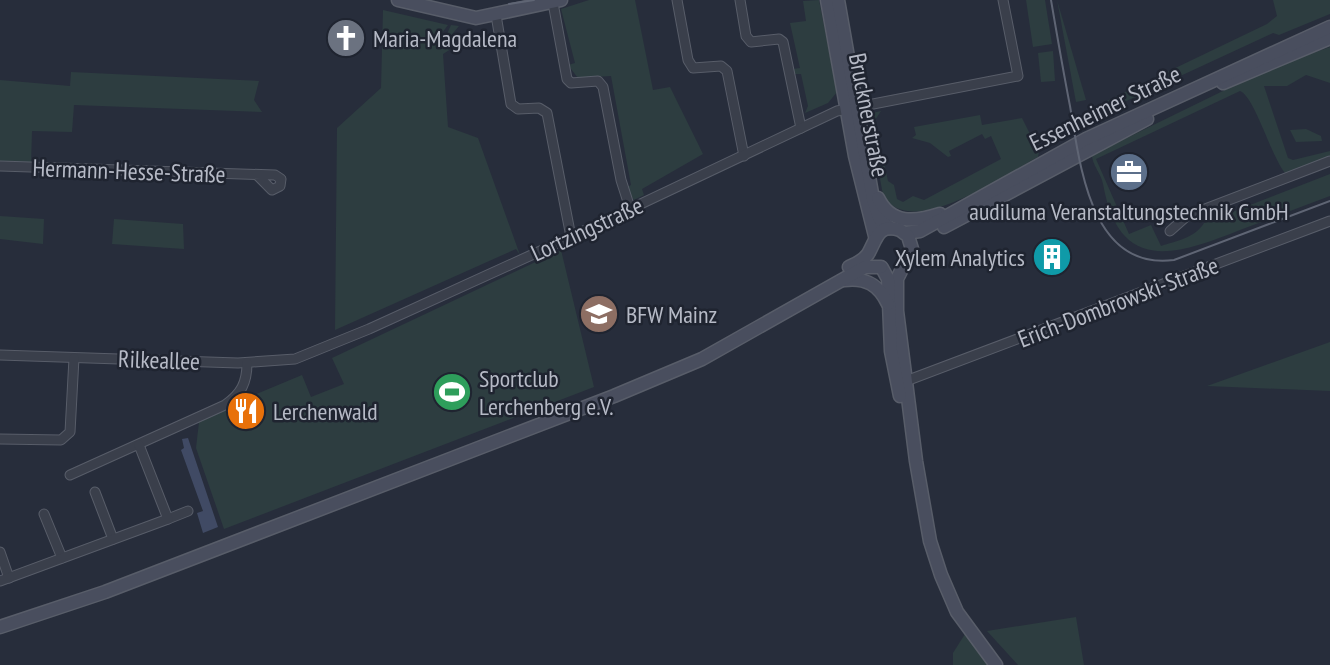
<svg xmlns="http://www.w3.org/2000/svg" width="1330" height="665" font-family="'PT Sans Narrow',sans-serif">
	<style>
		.green { fill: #2d3d40 }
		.water { fill: #404a64 }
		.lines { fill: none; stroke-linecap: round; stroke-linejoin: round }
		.street-casing { stroke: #585d69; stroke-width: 11 }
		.secondary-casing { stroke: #585d69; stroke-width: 15 }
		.street { stroke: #3a3f4b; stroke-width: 9 }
		.secondary { stroke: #494e5e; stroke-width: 12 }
		.tram { stroke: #5f6574; stroke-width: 2 }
		.labels { text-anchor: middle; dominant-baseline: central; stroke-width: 5; stroke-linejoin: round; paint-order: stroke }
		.poi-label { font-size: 24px; fill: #b6bac6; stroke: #1f2430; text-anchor: start }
		.street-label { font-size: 24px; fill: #b6bac6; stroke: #1f2430 }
	</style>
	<rect width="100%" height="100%" fill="#272d3b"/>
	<g class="green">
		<path d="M589 0H635L653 90 670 87 703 154 642 189 644 195 634 200 626 188 631 185 611 76 578 78 568 65 575 63 561 9Z"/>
		<path d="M819 0 837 92 828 103 805 113 808 106 801 74H794L793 69 800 68 790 23 806 21 803 1Z"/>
		<path d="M1026 0H1045L1052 44 1033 47Z"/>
		<path d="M1057 0 1086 100 1076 102Z"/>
		<path d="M1273 0H1330V14L1279 35 1273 33 1094 116 1092 108 1267 24 1277 16Z"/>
		<path d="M383 10 448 25 442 33 446 36 451 25 459 26 449 38 451 49 443 54 448 127 478 138 520 255 516 249 335 330 337 128 381 88Z"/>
		<path d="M1330 47V83L1306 75 1287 86H1264L1288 158 1293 160 1330 151V158L1285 173C1270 154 1255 97 1240 91L1096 159 1129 234 1151 225 1161 246C1176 241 1195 238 1204 223L1330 174V196C1300 207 1270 219 1240 230 1175 256 1119 274 1103 184 1101 173 1092 165 1092 155L1272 67Z"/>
		<path d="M1053 51 1055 81 1041 82 1038 53Z"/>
		<path d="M71 72 259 81 254 100 262 112 74 105 72 132 32 131 31 165 0 163V80L70 86Z"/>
		<path d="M881 111 875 120 888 181 894 185 897 199 903 202 913 196 924 200 1001 159 991 136 985 139 982 134 949 151 951 156 948 157 930 143 912 138 916 135 914 127 980 115 982 125 1022 118 1039 152 1038 157C1004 175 910 242 883 195L868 114Z"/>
		<path d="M1290 130 1306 129 1321 136 1322 141 1296 142Z"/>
		<path d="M0 216 44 219 43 244 0 239Z"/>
		<path d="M114 219 183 224 184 249 112 244Z"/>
		<path d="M561 250 594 387 224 529 196 448 199 422 235 403 302 375 311 397 344 384 332 358Z"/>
		<path d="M1330 342V391L1207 386Z"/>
		<path d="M1076 617 1084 665H1018L987 631Z"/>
		<path d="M965 634 990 665H953V653Z"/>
	</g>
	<path class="water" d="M188 438 218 527 203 533 197 513 203 511 181 450 184 448 182 439Z"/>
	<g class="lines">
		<g class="street-casing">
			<g id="street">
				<path d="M677 0 688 60 693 68 721 66 727 71 744 156"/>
				<path d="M740 0 746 36 751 42 779 39 783 42 801 128"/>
				<path d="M553 3 567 79 571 83 598 81 603 87 621 180 630 208"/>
				<path d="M496 15 511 104 518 109 539 108 547 113 571 237"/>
				<path d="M0 166 275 175 281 179 280 186 272 190 257 175"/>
				<path d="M1170 231 1187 216 1330 161"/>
				<path d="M0 355 238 363 295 359 369 329 571 237 837 111 1018 76 1003 0"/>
				<path d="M906 381 1330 221"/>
				<path d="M0 439 61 440 70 432 74 358"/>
				<path d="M70 475 225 405C241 394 247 383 247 363"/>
				<path d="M95 492 113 539"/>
				<path d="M44 514 62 558"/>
				<path d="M168 519 188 511"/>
				<path d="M0 552 9 578"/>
				<path d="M0 581 168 519 139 445"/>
			</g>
		</g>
		<g class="secondary-casing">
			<g id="secondary">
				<path d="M398 0 476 18 561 0"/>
				<path d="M827 0 855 156 875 236"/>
				<path d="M838 0 873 199 879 218 890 228"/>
				<path d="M1223 83 1330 38"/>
				<path d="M878 198C891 225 915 222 940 214"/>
				<path d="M944 227 1147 119"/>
				<path d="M905 233 920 231 1086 139 1330 27"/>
				<path d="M849 267C856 264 864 260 868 254 877 239 877 223 900 230L908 236 912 249 897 279V311L916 461 930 541 941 575 957 612 996 665"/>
				<path d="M882 268 888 279 891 351 900 396"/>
				<path d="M844 280C866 277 879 285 888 304"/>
				<path d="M0 627 105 592 614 396 702 359 865 267H881"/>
			</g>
		</g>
		<use href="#street" class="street"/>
		<use href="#secondary" class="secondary"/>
		<g class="tram">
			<path d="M1051 0C1057 35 1063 70 1070 106 1080 164 1090 271 1174 260L1330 201"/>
			<path d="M509 4 534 0"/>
		</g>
	</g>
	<defs>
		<g id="church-disc" transform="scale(2.0125)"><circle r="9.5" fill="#6b7280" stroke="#1f2430"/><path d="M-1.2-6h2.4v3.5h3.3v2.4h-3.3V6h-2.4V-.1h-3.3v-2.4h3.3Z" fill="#fff"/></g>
		<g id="office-disc" transform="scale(2.0125)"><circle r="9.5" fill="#5c6f8a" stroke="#1f2430"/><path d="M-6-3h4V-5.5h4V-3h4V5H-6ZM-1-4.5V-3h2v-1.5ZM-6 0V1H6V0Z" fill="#fff"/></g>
		<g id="building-disc" transform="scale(2.0125)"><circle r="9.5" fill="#0f9aa8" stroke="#1f2430"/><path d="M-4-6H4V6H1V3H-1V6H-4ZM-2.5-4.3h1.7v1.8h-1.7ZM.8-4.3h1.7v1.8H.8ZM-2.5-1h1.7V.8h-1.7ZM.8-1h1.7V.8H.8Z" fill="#fff"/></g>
		<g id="university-disc" transform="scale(2.0125)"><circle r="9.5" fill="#8d6e63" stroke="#1f2430"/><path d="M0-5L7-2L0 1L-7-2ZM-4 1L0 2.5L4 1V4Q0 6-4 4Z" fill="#fff"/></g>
		<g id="stadium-disc" transform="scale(2.0125)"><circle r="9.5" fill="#2e9e5b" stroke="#1f2430"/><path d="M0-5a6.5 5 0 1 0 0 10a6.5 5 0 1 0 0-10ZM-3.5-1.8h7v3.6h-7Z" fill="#fff"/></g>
		<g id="restaurant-disc" transform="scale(2.0125)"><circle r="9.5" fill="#e8710a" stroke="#1f2430"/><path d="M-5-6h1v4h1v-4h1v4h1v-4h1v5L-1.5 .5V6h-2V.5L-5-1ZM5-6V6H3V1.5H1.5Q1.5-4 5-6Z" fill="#fff"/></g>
	</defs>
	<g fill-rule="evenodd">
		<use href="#church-disc" x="346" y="38"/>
		<use href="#office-disc" x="1129" y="172"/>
		<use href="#building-disc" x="1052" y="257"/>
		<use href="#university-disc" x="599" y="314"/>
		<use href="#stadium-disc" x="452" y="392"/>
		<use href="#restaurant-disc" x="246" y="411"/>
	</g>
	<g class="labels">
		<g class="poi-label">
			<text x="373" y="38">Maria-Magdalena</text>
			<text x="1129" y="211" text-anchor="middle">audiluma Veranstaltungstechnik GmbH</text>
			<text x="1025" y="257" text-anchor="end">Xylem Analytics</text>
			<text x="626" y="314">BFW Mainz</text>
			<text x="479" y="378">Sportclub<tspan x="479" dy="28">Lerchenberg e.V.</tspan></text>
			<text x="273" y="411">Lerchenwald</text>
		</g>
		<g class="street-label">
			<text transform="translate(1105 108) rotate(-26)">Essenheimer Straße</text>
			<text transform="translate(869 115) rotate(79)">Brucknerstraße</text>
			<text transform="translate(129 171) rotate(2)">Hermann-Hesse-Straße</text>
			<text transform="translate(587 229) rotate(-25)">Lortzingstraße</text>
			<text transform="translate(1118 302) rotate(-21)">Erich-Dombrowski-Straße</text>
			<text transform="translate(159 360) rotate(2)">Rilkeallee</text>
		</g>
	</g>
</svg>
